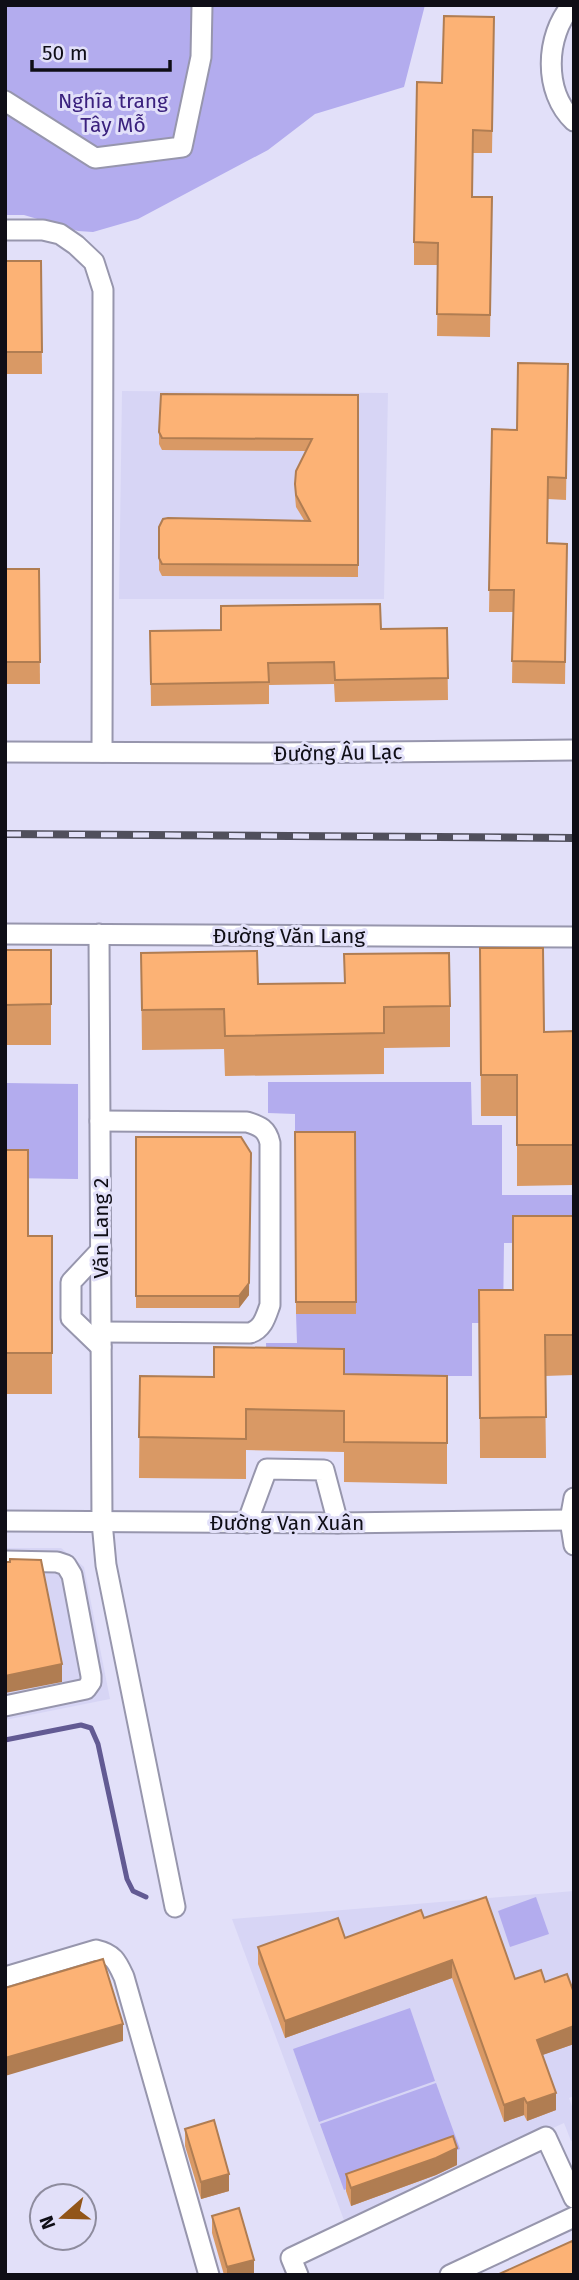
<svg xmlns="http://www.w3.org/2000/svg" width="579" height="2280" font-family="'Fira Sans',sans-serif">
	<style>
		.built { fill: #d7d5f5 }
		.green { fill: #b3acee }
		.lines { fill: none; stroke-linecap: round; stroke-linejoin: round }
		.stream { stroke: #625a93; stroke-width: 5 }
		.minor-casing { stroke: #9796ad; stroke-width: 23 }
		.minor { stroke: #fff; stroke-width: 19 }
		.rail-casing { stroke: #504f5c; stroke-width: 8 }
		.rail { stroke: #e2e0f9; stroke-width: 5; stroke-dasharray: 16; stroke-linecap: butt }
		.wall { fill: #d99965 }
		.shaded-wall { fill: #b07d52 }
		.building { fill: #fcb275; stroke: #b07d52; stroke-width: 2 }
		.labels { text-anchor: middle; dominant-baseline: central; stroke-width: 6; stroke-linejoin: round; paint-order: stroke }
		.park-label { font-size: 21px; fill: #3b227e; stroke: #e2e0f9 }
		.street-label { font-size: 21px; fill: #0f0e16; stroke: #e2e0f9 }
	</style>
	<rect width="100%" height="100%" fill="#e2e0f9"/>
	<g class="built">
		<path d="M122 391 388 393 384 599H119Z"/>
		<path d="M5 1548H61L84 1567 110 1699 5 1720Z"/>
		<path d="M574 1891V2096L569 2098 574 2112V2140L571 2141 564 2123 345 2223 232 1919Z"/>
	</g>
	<g class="green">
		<path d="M5 5H425L404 87 315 114 268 150 138 219 93 232 78 231 24 215H5Z"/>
		<path d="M268 1082H471L472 1125H502V1195H574V1242L504 1243 503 1323H472V1376H267L266 1343H297L296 1314H356L295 1144V1114L268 1113Z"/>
		<path d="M5 1083 78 1084V1179L5 1178Z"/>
		<path d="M536 1897 549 1934 510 1947 498 1911Z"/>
		<path d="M410 2008 435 2081 319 2122 293 2049Z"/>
		<path d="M436 2083 460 2149 344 2190 320 2124Z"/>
	</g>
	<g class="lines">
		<path class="stream" d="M5 1740 81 1725 91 1728 98 1744 127 1879 133 1891 146 1897"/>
		<g class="minor-casing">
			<g id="minor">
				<path d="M572 5C545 36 543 92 574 121"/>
				<path d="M5 101 95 158 182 147 201 57 202 5"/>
				<path d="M5 230H43L60 234 76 245 94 262 103 290 102 752"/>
				<path d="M5 752 276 753 574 750"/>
				<path d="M5 934 574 937"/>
				<path d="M99 934 102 1522 106 1565 175 1907"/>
				<path d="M100 1121 247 1122C260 1126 267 1129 270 1143V1305C266 1316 263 1329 250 1333L101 1332"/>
				<path d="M101 1250 71 1282V1318L101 1347"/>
				<path d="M574 1498 570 1520 574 1545"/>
				<path d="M5 1521 338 1523 570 1520"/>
				<path d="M247 1523 267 1469 324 1470 338 1523"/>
				<path d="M5 1561 57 1562 66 1565 72 1575 91 1676V1682L86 1689 5 1706"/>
				<path d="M5 1977 96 1950C114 1954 117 1962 124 1977L209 2275"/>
				<path d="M298 2275 291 2258 546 2137 574 2198"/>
				<path d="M450 2275 574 2217"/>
			</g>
		</g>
		<use href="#minor" class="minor"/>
		<g class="rail-casing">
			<path id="rail" d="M5 834 574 838"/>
		</g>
		<use href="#rail" class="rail"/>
	</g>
	<g class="wall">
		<path d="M494 17 492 153H473L472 197H492L490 337 437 336 438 265H414V242L442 83Z"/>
		<path d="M5 261H41L42 374H5Z"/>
		<path d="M568 364 566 500 548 499 547 543 567 544 565 684 512 683 513 612H489L492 429 517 430Z"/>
		<path d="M358 395V577L162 576 159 570V527L304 520 296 507 295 496V484L306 451 162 450 159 444V432Z"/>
		<path d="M5 569H39L40 684H5Z"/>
		<path d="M447 628 448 700 335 702 334 684 269 685V704L151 706 150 631Z"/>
		<path d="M480 948 544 1032 574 1031V1185L517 1186V1116H481Z"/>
		<rect x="5" y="950" width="46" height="95"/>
		<path d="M141 953 258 984 344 983V954L450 1006V1047L384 1048V1074L225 1076 224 1049 142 1050Z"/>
		<path d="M295 1132H355L356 1314H296Z"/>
		<path d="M136 1137 249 1295 239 1308H136Z"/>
		<path d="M5 1150 28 1236H52V1394H5Z"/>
		<path d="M574 1216V1375L545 1376 546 1458H480L479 1290H513Z"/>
		<path d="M344 1374 447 1376V1484L344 1482V1452L246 1450V1479L139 1478 140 1376 214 1377Z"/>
		<path d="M5 1399 6 1435V1476H5Z"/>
		<path d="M424 1918 515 1979 545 1982 574 1993V2044L542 2055 556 2110 527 2121 524 2115 504 2122 452 1978 285 2038 258 1964V1947L345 1938Z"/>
		<path d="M185 2129 229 2191 201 2199 185 2146Z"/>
		<path d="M457 2165 436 2175 351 2206 346 2191V2174Z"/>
		<path d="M212 2216 254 2275H224L212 2233Z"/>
	</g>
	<g class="shaded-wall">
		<path d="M251 1153 249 1295 239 1308V1296Z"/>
		<path d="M62 1664V1682L5 1693V1676Z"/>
		<path d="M452 1960V1978L285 2038V2021Z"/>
		<path d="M123 2024V2041L5 2076V2058Z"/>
		<path d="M574 2026V2044L537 2057V2040Z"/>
		<path d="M556 2093V2110L527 2121V2103Z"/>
		<path d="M524 2098V2115L504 2122V2105Z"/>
		<path d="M457 2148V2165L436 2175 351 2206V2188Z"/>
		<path d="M229 2174V2191L201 2199V2182Z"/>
		<path d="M254 2260V2275H227V2267Z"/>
	</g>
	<g class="building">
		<path d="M444 16 494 17 492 131 473 130 472 197H492L490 315 437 314 438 243 414 242 417 82 442 83Z"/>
		<path d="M5 261H41L42 352H5Z"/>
		<path d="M518 363 568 364 566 478 548 477 547 543 567 544 565 662 512 661 514 590H489L492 429 517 430Z"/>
		<path d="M161 394 358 395V565L162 564 159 558V527L163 519 168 518 310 521 296 495 295 484 296 471 312 439 162 438 159 432Z"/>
		<path d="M5 569H39L40 662H5Z"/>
		<path d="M380 604 381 629 447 628 448 678 335 680 334 662 268 663 269 682 151 684 150 631 221 630V606Z"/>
		<path d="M480 948H543L544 1032 574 1031V1145H517V1075H481Z"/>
		<path d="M5 950H51V1004L5 1005Z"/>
		<path d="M257 951 258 984 345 983 344 954 449 953 450 1006 384 1007V1033L225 1036 224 1009 142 1010 141 953Z"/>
		<path d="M295 1132H355L356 1302H296Z"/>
		<path d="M136 1137H241L251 1153 249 1283 239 1296H136Z"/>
		<path d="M5 1150H28V1236H52V1353H5Z"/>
		<path d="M513 1216H574V1335H545L546 1417 480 1418 479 1290H513Z"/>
		<path d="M214 1347 344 1349V1374L447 1376V1443L344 1442V1411L246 1409V1439L139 1437 140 1376 214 1377Z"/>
		<path d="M5 1399 6 1435H5Z"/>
		<path d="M10 1559 41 1560 62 1664 5 1676V1562H10Z"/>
		<path d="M486 1897 515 1979 541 1970 545 1982 567 1974 574 1993V2026L537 2040 556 2093 527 2103 524 2098 504 2105 452 1960 285 2021 258 1947 338 1918 345 1938 421 1910 424 1918Z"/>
		<path d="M103 1959 123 2024 5 2058V1988Z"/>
		<path d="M214 2120 229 2174 201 2182 185 2129Z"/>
		<path d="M453 2136 457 2148 436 2158 351 2188 346 2174Z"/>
		<path d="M239 2208 254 2260 227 2267 212 2216Z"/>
		<path d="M572 2241 574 2246V2275H497Z"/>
	</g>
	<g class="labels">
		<g class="park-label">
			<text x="113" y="101">Nghĩa trang<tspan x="113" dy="24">Tây Mỗ</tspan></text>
		</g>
		<g class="street-label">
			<text transform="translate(338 753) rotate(-1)">Đường Âu Lạc</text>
			<text x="289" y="936">Đường Văn Lang</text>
			<text transform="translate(101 1228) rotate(-90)">Văn Lang 2</text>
			<text x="287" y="1523">Đường Vạn Xuân</text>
		</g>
	</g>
	<rect width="579" height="2280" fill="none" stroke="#0f0e16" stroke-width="14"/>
	<g transform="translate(63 2217) rotate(250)"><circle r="33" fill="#e2e0f9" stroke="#8e8c9e" stroke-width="2"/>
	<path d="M0-5L12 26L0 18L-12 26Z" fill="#925519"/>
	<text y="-10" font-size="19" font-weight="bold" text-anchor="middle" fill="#0f0e16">N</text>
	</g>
	<path d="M32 60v10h138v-10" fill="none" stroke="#0f0e16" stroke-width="3.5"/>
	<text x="42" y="60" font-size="21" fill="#0f0e16" stroke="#e2e0f9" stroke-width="5" paint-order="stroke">50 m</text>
</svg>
